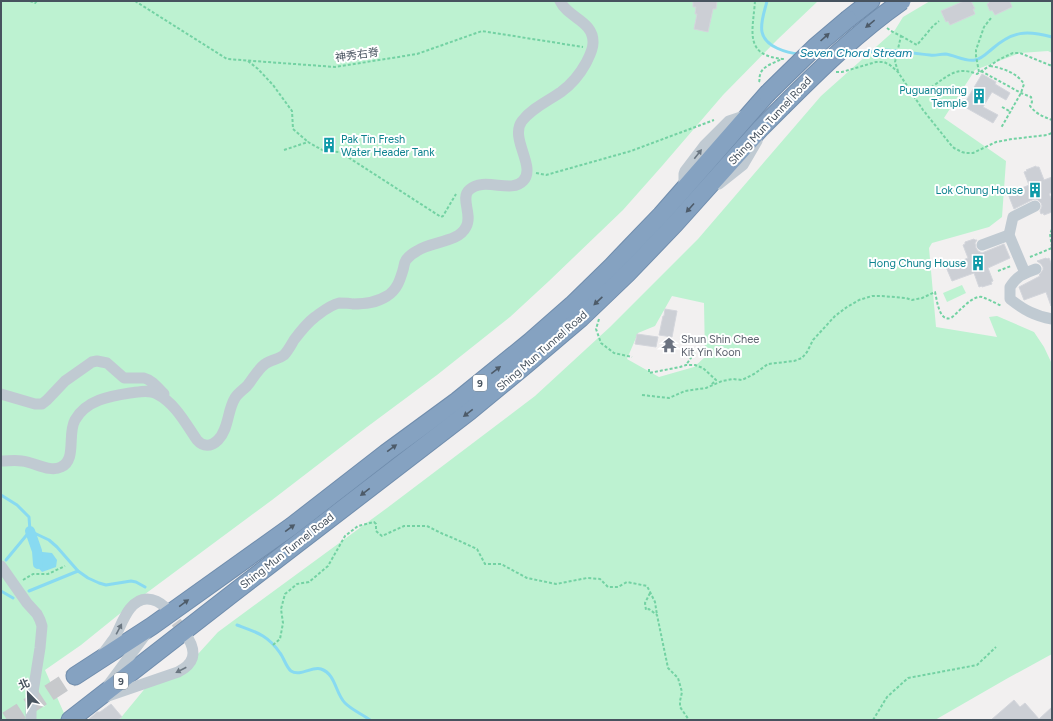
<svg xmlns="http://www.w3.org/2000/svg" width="1053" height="721" font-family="Figtree,'Noto Sans TC',sans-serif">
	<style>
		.green { fill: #bdf2d1; fill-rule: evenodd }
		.water { fill: #88daf1 }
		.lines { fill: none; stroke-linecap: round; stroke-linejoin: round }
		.stream { stroke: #88daf1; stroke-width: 3 }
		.canal { stroke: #88daf1; stroke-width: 10 }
		.building { fill: #cccfd5; stroke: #d4d6dc }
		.minor-tunnel { stroke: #c7c9cc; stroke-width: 11; stroke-dasharray: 11 5.5; stroke-linecap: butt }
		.highway-tunnel { stroke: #c7c9cc; stroke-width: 17; stroke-dasharray: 17 8; stroke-linecap: butt }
		.highway-casing { stroke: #708dad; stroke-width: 19 }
		.path { stroke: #73d2a3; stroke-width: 2; stroke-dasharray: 3 2; stroke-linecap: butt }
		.minor { stroke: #c0cad2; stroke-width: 11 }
		.highway { stroke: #85a2c1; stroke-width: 17 }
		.highway-bridge-casing { stroke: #708dad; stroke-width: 19; stroke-linecap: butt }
		.highway-bridge { stroke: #85a2c1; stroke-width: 17 }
		.oneway { fill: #4d5b69 }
		.oneway2 { fill: #6b7782 }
		.labels { text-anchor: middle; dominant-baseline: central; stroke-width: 4; stroke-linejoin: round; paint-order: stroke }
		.shield { fill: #fff; stroke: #7e878f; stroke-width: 1 }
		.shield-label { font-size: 10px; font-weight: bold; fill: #47535f }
		.street-label { font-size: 11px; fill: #47535f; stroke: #fff }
		.culture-label { font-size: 11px; fill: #0d838f; stroke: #fff; text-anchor: end }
		.worship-label { font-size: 11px; fill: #5b616d; stroke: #fff; text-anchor: start }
		.water-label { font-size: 12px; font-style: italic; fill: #077b9b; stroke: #fff }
	</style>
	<rect width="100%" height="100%" fill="#f2f0f0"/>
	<g class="green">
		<path d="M1 1H818L778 39 723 95 662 166 623 210 549 281 510 317 437 375 367 427 272 500 133 603 81 645 45 670 67 720H1Z"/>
		<path d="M930 1H1052V53L1048 51 1020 53 975 70 944 118 1006 161 1002 217 989 227 932 243 929 248 936 327 997 337 989 317 997 316 1034 332 1044 347 1052 364V654L1008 678 935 720H119L147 686 188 665 218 632 387 508 535 396 610 327 698 239 821 96 895 30 903 17ZM672 296 704 303 705 357 694 367 659 377 627 359 638 333 655 326Z"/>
		<path d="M962 285 966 293 947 302 943 293Z"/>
	</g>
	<path class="water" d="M33 551 52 553 57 560 56 567 42 572 34 563Z"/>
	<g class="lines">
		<g class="stream">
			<path d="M767 1C765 10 760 22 762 32 765 47 787 53 800 54"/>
			<path d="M848 53C860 53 872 51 884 50 899 50 915 54 930 55 935 56 940 54 945 54 955 55 965 62 975 60 982 59 987 53 992 49 1013 31 1026 30 1052 37"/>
			<path d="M1 495 17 505 29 517 30 531 49 540 57 547 78 571 88 578 99 583 106 585 131 581 136 582 145 587"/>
			<path d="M6 560 30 531"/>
			<path d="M1 591 13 598"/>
			<path d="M29 591 78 571"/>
			<path d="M237 625C256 632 268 635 280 653 284 658 286 667 291 671 300 677 312 666 321 669 336 674 335 693 345 703 352 710 362 714 370 720"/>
		</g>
		<path class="canal" d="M30 531 37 551 38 564"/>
	</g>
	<g class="building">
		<path d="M693 1H717L716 9H713L708 32 694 29 697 14H695L696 7H693Z"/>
		<path d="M964 1H971L975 9H973L975 14 950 25 948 21 946 22 941 11Z"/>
		<path d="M989 1H1013L1010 2 1012 7 995 15 992 10 990 11 987 4 989 3Z"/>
		<path d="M982 74 996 82 995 84 1010 93 1006 100 992 92 983 107 998 115 993 123 963 106Z"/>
		<path d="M325 139 336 141 333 150 323 148Z"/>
		<path d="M1036 166V167H1039L1044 180 1052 177V192L1049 194 1052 200V212L1044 215 1043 213 1041 214 1040 211 1042 206 1041 203 1038 200 1035 199 1032 200 1014 209 1008 194 1029 185 1024 172 1027 171 1026 170Z"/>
		<path d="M974 239 975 240H977L975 243 976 248 978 251 982 253 1004 244 1010 258 988 268 993 281 991 282 992 284 982 287V286L979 287 974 273 952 281 946 267 968 258 963 245 965 244V242Z"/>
		<path d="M1046 258 1047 259 1049 258 1052 265 1051 306 1046 292 1024 300 1019 287 1040 276 1039 275 1043 270V267L1041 264 1037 261Z"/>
		<path d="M665 309 677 311 672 337 659 335 663 316H664Z"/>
		<path d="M637 334 658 337 656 347 635 344Z"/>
		<path d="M1014 700 1020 707 1025 703 1039 719 1052 707V720H991Z"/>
		<path d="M111 704 122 717 117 720H88L97 712H100Z"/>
	</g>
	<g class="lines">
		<path class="minor-tunnel" d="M166 609 187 636"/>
		<path class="highway-tunnel" d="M7 720 75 676"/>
		<g class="highway-casing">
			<g id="highway">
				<path d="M848 19 871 1"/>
				<path d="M75 676 152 626 292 526 386 453 457 401 531 341 572 305 612 266 633 244 661 215 767 94"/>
				<path d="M70 720 232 594 470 411 527 364 581 318 627 274 675 224 761 128 782 107"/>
			</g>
		</g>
		<g class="path">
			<path d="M30 1 35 3 37 1"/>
			<path d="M135 1 227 59 335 67 417 54 482 31 583 47"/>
			<path d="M755 1C753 31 743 56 784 59"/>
			<path d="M887 28 891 31 901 36 895 62 898 71"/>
			<path d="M901 36 917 45 933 26 939 21"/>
			<path d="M248 61 258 69 273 85 292 111 293 129 308 142"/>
			<path d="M990 66C1003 68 1017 73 1024 84L1021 93 1001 128"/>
			<path d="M981 71 1021 93 1031 97 1032 102 1030 106C1036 114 1044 117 1052 120"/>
			<path d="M836 72H842L876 62H884L890 65 898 72 923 110 951 145 954 148 962 152 966 153H973L996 142 1012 139 1047 135 1052 133"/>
			<path d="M979 72 976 56V50L984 27 991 18"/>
			<path d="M759 82C760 80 759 78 760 75 762 66 774 63 782 59"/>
			<path d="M914 98C921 94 927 90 933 86 949 75 957 66 977 74L1000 59 1013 53H1020L1052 66"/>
			<path d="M1002 107 1011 112"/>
			<path d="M284 150 308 142 324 151 340 152 441 217 443 216 456 194"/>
			<path d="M536 173 546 175 631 151 714 120"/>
			<path d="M1052 247 1050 234 1052 229"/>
			<path d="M1030 257 1052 248"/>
			<path d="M998 271 1011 266"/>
			<path d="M599 319 596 329 601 343 614 353 632 357"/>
			<path d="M681 349 695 352 686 365"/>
			<path d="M649 369V373L680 367 686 365H695L703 368 716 380 711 385"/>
			<path d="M642 395 669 398 685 391 706 388 722 381 733 379 742 380 754 374 768 364 794 361 802 358 807 352 813 340 835 316 847 307 859 300 872 296H882L906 298 912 300 922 298 935 292C937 300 939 322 951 318 959 312 972 295 982 297 988 299 995 303 1002 306"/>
			<path d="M23 580 33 574H48L65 566"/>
			<path d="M650 593 645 603 646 610 649 609 657 615 668 668 678 678 682 692 680 701V707L689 720"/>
			<path d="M273 645 280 639 283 623 281 609 285 594 297 584 309 582 328 566 345 536 358 526 374 522 376 524V531L382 536 404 526H427L443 534 453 538 477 549 485 564H501L527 578 556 584 587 578 600 579 608 587H618L627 582 647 586 655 602 657 615"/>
			<path d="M873 720 887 697 908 678 977 665 996 647"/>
		</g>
		<g class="minor">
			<path d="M719 184 743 165 757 141"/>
			<path d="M684 188V174L685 171 704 146 729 121 747 115"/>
			<path d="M982 245 1009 235"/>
			<path d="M1036 269C1023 274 1018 275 1010 287V299C1024 310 1035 316 1052 319"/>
			<path d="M1025 273 1009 235 1013 217 1035 206"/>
			<path d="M1 394 35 404H42L47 400 65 381 92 362 97 361 107 363 124 378H144C152 380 158 388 164 394"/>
			<path d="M1 461C8 461 15 460 22 461 34 462 50 473 61 467 77 460 67 434 75 420 86 400 110 396 130 393 139 392 149 389 157 394 175 403 186 424 197 440 203 447 211 447 218 440 229 429 227 411 235 398 238 393 243 390 247 386 253 379 257 370 265 364 271 360 279 359 284 355 288 351 291 345 294 340 300 332 307 323 315 317 322 312 330 305 339 303 344 303 349 303 353 304 365 304 376 303 387 296 397 290 400 280 403 270 404 267 404 263 406 260 409 256 413 253 417 251 431 241 458 243 466 227 473 215 460 198 469 190 484 176 511 194 523 181 537 167 509 138 522 121 532 108 548 101 561 92 572 84 580 74 586 63 589 57 593 50 593 43 594 21 568 18 560 1"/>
			<path d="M1 566 27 603 37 614 40 620 42 626 40 648 31 705V720"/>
			<path d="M102 655C106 649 111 643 115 637 122 624 129 599 147 599 155 599 161 603 166 608"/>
			<path d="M109 684 146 634"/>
			<path d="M108 696 178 672C194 664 197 653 188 638"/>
		</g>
		<use href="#highway" class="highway"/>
		<g class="highway-bridge-casing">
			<g id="highway-bridge">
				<path d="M767 94 815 47 848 19"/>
				<path d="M782 107C820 69 858 32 902 1"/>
			</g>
		</g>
		<use href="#highway-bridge" class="highway-bridge"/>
	</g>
	<defs><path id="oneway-solid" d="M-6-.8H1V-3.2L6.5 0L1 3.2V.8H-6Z"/></defs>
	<g class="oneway">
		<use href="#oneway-solid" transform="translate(870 24) rotate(141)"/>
		<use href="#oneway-solid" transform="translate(825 37) rotate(-42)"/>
		<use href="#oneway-solid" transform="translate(690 208) rotate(132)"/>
		<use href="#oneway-solid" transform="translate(598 301) rotate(137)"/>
		<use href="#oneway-solid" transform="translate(496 370) rotate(-38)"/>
		<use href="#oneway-solid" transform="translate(468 413) rotate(142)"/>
		<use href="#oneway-solid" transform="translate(392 448) rotate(-36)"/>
		<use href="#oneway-solid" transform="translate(365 492) rotate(142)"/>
		<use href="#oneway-solid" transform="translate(290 528) rotate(-36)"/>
		<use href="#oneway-solid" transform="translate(184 603) rotate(-36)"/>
	</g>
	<g class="oneway2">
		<use href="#oneway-solid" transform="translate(698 154) rotate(-52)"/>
		<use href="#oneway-solid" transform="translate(119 629) rotate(-62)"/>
		<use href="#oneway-solid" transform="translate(181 670) rotate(153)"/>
	</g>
	<defs>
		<g id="building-bare" transform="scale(1.2)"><path d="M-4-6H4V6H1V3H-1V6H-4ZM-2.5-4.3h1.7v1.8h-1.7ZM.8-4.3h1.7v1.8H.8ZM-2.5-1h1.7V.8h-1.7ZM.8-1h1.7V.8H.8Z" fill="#0f9aa8" stroke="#fff" stroke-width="2.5" paint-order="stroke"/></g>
		<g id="temple-bare" transform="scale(1.2)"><path d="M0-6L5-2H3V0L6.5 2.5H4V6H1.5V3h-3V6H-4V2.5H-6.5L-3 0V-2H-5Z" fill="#6b7280" stroke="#fff" stroke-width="2.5" paint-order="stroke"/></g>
	</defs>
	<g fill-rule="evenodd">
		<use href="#building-bare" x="979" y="96"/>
		<use href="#building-bare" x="329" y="145"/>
		<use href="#building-bare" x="1035" y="190"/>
		<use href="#building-bare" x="978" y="263"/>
		<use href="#temple-bare" x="669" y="345"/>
	</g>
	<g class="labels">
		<g class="shield">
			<rect x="473" y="375" width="14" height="16" rx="3"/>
			<rect x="114" y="673" width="14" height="16" rx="3"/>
		</g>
		<g class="shield-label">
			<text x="480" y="383">9</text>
			<text x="121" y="681">9</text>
		</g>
		<g class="street-label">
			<text transform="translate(357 55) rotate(-8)">神秀右脊</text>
			<text transform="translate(770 121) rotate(-47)">Shing Mun Tunnel Road</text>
			<text transform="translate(542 351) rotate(-41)">Shing Mun Tunnel Road</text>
			<text transform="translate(287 551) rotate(-38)">Shing Mun Tunnel Road</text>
		</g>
		<g class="culture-label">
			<text x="967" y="90">Puguangming<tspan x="967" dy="13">Temple</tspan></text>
			<text x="341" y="139" text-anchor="start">Pak Tin Fresh<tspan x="341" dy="13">Water Header Tank</tspan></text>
			<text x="1023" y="190">Lok Chung House</text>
			<text x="966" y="263">Hong Chung House</text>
		</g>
		<g class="worship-label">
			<text x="681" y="339">Shun Shin Chee<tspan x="681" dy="13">Kit Yin Koon</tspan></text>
		</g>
		<g class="water-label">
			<text x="856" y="53">Seven Chord Stream</text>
		</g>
	</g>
	<rect width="1053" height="721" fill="none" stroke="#47535f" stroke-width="4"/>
	<g transform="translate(28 693) rotate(337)" stroke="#ffffff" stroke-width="3" paint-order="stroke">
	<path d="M0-3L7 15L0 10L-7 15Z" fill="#47535f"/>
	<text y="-6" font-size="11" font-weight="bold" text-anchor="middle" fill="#47535f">北</text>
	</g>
</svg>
